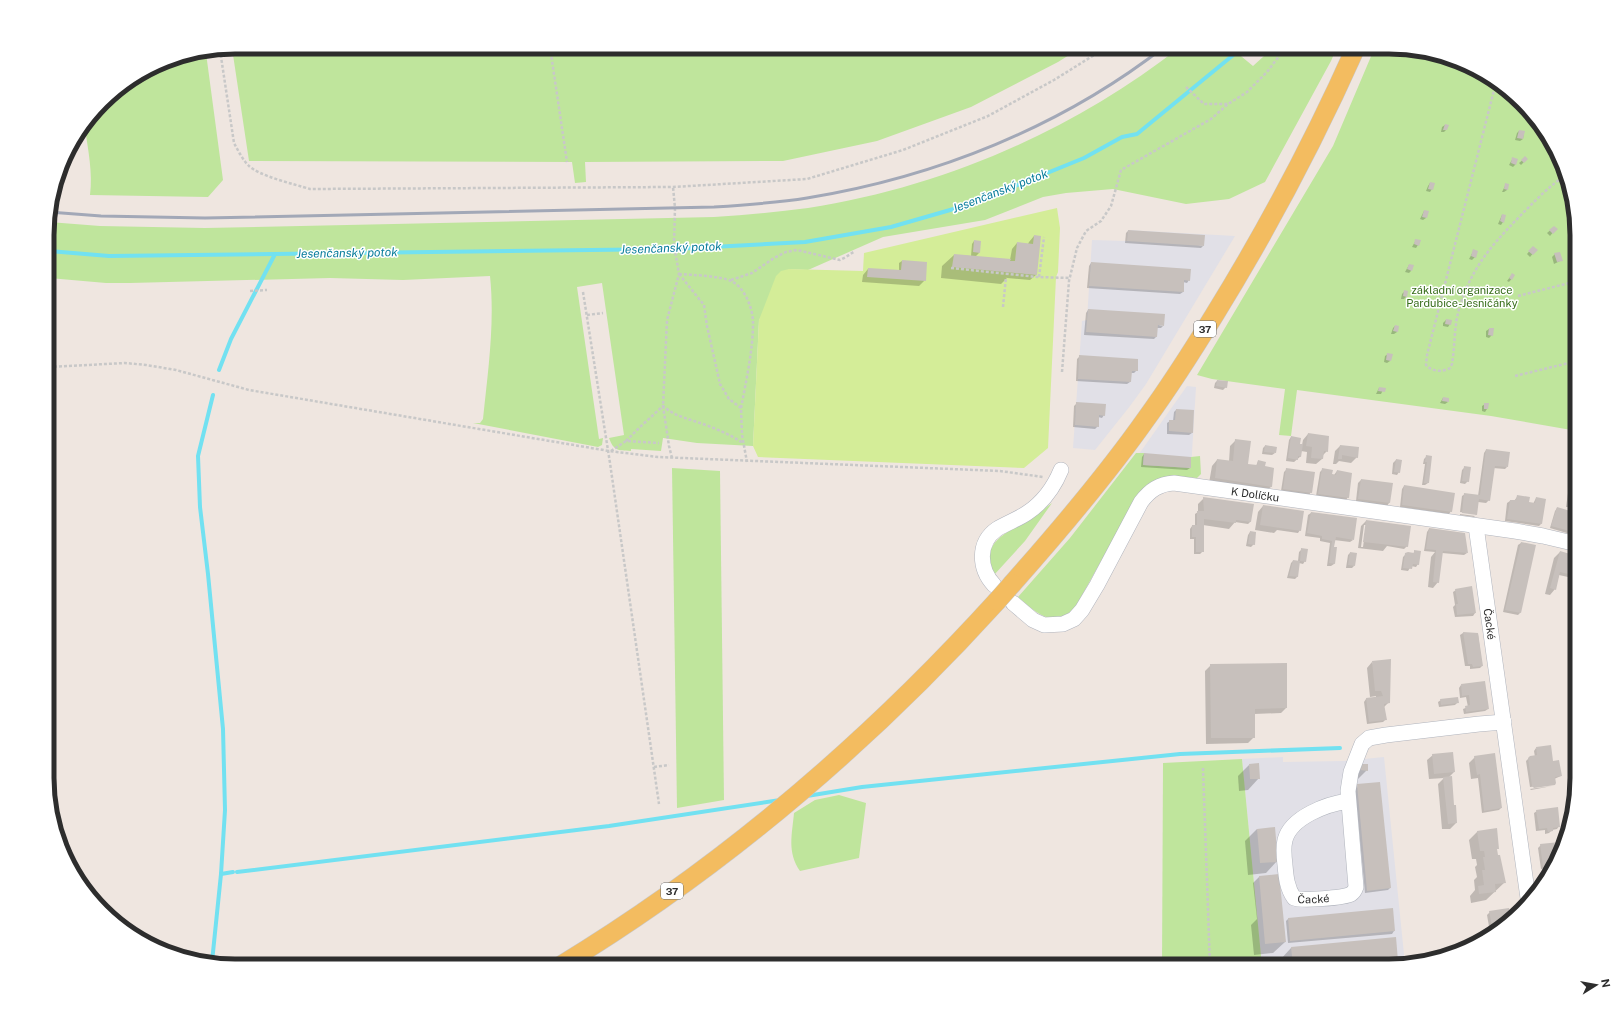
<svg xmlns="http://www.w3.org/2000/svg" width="1624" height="1013" font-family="'Public Sans',sans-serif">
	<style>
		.industrial { fill: #e1e0e7 }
		.green { fill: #bfe59c }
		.pitch { fill: #d4ed98 }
		.shadow { fill: #0003; fill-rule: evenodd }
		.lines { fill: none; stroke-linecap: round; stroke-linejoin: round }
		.stream { stroke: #72e1f1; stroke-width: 4 }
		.building { fill: #c7c0bc }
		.minor-casing { stroke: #b0b4bd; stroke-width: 16 }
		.major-casing { stroke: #c8c8c8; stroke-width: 20 }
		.path { stroke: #c8c8c8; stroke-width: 2.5; stroke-dasharray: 3 2; stroke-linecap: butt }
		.minor { stroke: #fff; stroke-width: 15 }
		.major { stroke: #f3bc60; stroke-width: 19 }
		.rail { stroke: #a2a8b7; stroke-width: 3 }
		.major-bridge-casing { stroke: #c8c8c8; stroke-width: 20; stroke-linecap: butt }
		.major-bridge { stroke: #f3bc60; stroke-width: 19 }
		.labels { text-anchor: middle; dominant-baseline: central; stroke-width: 3; stroke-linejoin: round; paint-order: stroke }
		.shield { fill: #fff; stroke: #6c6c6c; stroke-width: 1 }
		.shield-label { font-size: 10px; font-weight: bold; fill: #2d2d2d }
		.park-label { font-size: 11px; fill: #376d1a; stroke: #fff }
		.street-label { font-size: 11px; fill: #2d2d2d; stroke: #fff }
		.water-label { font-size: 12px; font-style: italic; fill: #0b7e9c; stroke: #fff }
		.rim { fill: none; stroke: #2d2d2d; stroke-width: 5 }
	</style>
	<rect width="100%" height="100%" fill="#efe6e0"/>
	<g class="industrial">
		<path d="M1128 230 1235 236 1146 384 1130 406 1095 450 1073 448 1082 321 1087 320 1092 240 1127 241Z"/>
		<path d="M1187 386 1196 387 1191 468 1132 464Z"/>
		<path d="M1283 757V762L1344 761 1384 757 1405 964 1401 966H1262L1242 759Z"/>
	</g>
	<g class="green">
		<path d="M235 47H1082L1058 62 971 107 877 141 783 161 585 162 586 182 575 183 572 162 249 161 232 48Z"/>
		<path d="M1180 47H1230L1253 66 1274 47H1337L1331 61 1265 182 1229 199 1186 204 1113 189 1066 193 1043 197 985 220 883 237 808 270 789 269 759 320 753 446 697 443 663 438 661 451 631 449V451C617 450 614 451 609 438L624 435 602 283 577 287 599 439 603 438 602 445 598 447 473 423H480L483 419C488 371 495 323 490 276L403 280 330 278 130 283H106L49 278V222L100 226 205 228 714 217C746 215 777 212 808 208 944 187 1072 131 1180 47Z"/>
		<path d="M1375 47H1389L1449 57 1493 79 1552 141 1577 223V431L1491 416 1297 390 1291 436 1279 435 1285 389 1212 379 1197 375 1333 146Z"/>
		<path d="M206 53 223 180 208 197 90 195C93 173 88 150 85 128L111 94 163 61Z"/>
		<path d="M1136 453H1144L1143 465 1190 468 1191 457 1200 456 1201 474 1197 478 1176 476 1130 509 1076 606C1055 631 1036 613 1018 597L1070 538Z"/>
		<path d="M672 468 720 471 724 800 677 808Z"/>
		<path d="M1052 503 1025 541 994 575C976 541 1013 530 1034 516 1041 513 1046 507 1052 503Z"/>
		<path d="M1242 759 1262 966H1162L1163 763Z"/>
		<path d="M839 795 866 803 859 858 800 871C787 852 792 835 794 813L815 800Z"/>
	</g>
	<path class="pitch" d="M1057 208 1060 228 1058 272 1056 277 1048 448 1024 468 758 457 753 446 759 320 776 276 781 271 789 269 863 271 864 253Z"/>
	<g class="shadow">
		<path d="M1445 125 1446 130 1444 132H1441L1442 127Z"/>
		<path d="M1519 131 1524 132 1523 139 1520 141 1515 140 1517 133Z"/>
		<path d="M1513 158 1516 164 1513 167 1509 165Z"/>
		<path d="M1525 158 1527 159 1521 165 1519 163Z"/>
		<path d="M1430 183 1432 189 1430 192 1426 191 1428 186Z"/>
		<path d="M1506 184 1507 190 1504 192H1502Z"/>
		<path d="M1424 211 1426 218 1423 220 1420 219Z"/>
		<path d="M1573 211 1574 215 1571 218 1568 215Z"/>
		<path d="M1502 215 1503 222 1501 225 1498 224Z"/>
		<path d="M1554 227 1556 229 1550 236 1547 233Z"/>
		<path d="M1128 231 1203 246 1201 248 1125 243 1126 233Z"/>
		<path d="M1034 236 1036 275 1030 280 1007 278 1001 284 941 278 942 266 954 255 971 256 972 244 974 241 980 242 979 253 975 257 1010 260 1012 249 1017 243 1028 244 1029 242Z"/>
		<path d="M1416 240 1418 245 1416 248 1412 247Z"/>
		<path d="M1533 247 1536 250 1530 257 1527 254Z"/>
		<path d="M1577 249V258H1576L1575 251Z"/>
		<path d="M1474 250 1475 257 1472 260 1469 259Z"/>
		<path d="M1555 254 1562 260 1554 264 1552 257Z"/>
		<path d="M902 261 925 280 919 286 862 282 863 275 868 269 899 271V263Z"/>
		<path d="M1091 263 1189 280 1187 283 1183 282V292L1180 294 1087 288 1089 266Z"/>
		<path d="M1409 265 1411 271 1409 273 1405 272Z"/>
		<path d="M1514 276 1509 282 1507 281 1510 277Z"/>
		<path d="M1405 291 1406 297 1404 299H1401L1402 294Z"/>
		<path d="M1088 310 1163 326 1161 328H1157L1156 337 1154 339 1084 335 1086 313Z"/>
		<path d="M1446 320 1450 324 1448 327 1443 326V323Z"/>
		<path d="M1395 326 1397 332 1394 334H1391L1393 328Z"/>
		<path d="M1489 329 1492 335 1489 338 1486 337V331Z"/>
		<path d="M1388 354 1390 361 1387 363 1384 362 1385 356Z"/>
		<path d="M1080 356 1137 370 1134 373H1131L1130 382 1127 384 1076 381 1077 359Z"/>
		<path d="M1217 381 1226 387 1223 390 1214 388 1215 383Z"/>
		<path d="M1379 388H1384L1381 394H1376Z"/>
		<path d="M1443 398 1448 402 1445 404 1440 403Z"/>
		<path d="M1077 403 1104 415 1102 418 1098 417V426L1095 429 1073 427 1074 406Z"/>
		<path d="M1485 404 1487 409 1485 412 1482 411V406Z"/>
		<path d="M1176 410 1192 433 1189 435 1167 434V423L1170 421H1173L1174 412Z"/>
		<path d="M1308 434 1327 451 1322 456V459L1316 464 1306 463 1307 452 1301 451V456L1294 462 1286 461 1289 440 1291 437 1299 445H1302L1303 440Z"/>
		<path d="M1236 440 1247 467 1256 466 1258 461 1264 467 1271 487 1268 489 1209 483 1212 466 1217 460 1229 462 1230 446Z"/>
		<path d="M1265 446 1275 453 1272 455 1262 454 1263 448Z"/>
		<path d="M1340 446 1357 457 1351 463 1339 461 1336 464H1333L1335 451Z"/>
		<path d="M1486 450 1507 467 1505 469 1493 468 1489 500 1486 503 1478 502 1475 516V514L1460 512 1462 496 1465 494 1478 496 1484 453Z"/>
		<path d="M1144 454 1190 468 1187 470 1141 467 1142 457Z"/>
		<path d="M1426 457H1431L1428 483 1425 485H1422L1425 464H1423L1424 459Z"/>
		<path d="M1396 460 1399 472 1397 475 1392 474 1393 463Z"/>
		<path d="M1465 467 1468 481 1465 484 1460 483 1462 470Z"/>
		<path d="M1287 469 1311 492 1309 495 1281 491 1284 472Z"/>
		<path d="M1322 470 1334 475 1337 471 1348 497 1346 500 1316 496 1320 472Z"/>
		<path d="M1361 480 1392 484 1389 503 1387 506 1356 501 1358 483Z"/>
		<path d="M1404 486 1451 511 1449 514 1400 507 1402 489Z"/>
		<path d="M1572 488 1571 505 1569 507H1566L1568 493Z"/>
		<path d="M1517 497 1528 503 1533 504 1536 498 1541 524 1539 526 1505 521 1507 503 1510 501H1514Z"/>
		<path d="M1204 498 1251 521 1248 524 1235 522 1229 529 1203 525V551L1200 554H1194V539H1190V529L1192 526H1195V514L1198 512V504Z"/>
		<path d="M1263 506 1300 530 1298 533 1277 530 1274 533 1255 530 1258 512Z"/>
		<path d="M1557 508 1577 514V536L1550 528 1555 511Z"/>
		<path d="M1311 513 1353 540 1350 542 1334 540V564L1331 566H1327L1330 543 1320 541V538L1305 536 1308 515Z"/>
		<path d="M1460 514 1475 516 1474 517 1460 515Z"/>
		<path d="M1366 521 1407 546 1404 549 1387 546 1383 551 1358 548 1361 526ZM1364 525H1366L1363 547H1361Z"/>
		<path d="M1429 529 1467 553 1464 555 1442 553 1438 582 1433 588 1428 587 1431 557 1435 552 1424 551 1427 532Z"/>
		<path d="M1250 532 1254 544 1251 547 1246 546 1248 535Z"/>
		<path d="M1521 543 1520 613 1518 615 1503 612 1518 545Z"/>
		<path d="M1302 549 1305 561 1303 564 1299 563 1297 577 1295 579 1287 578 1291 563 1293 561H1298L1299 552Z"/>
		<path d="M1415 552 1418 564 1416 567 1411 566 1408 571 1401 570 1403 557 1406 554 1413 553Z"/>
		<path d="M1560 552 1577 557V579L1559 575 1555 589 1550 595 1545 594 1554 558Z"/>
		<path d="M1350 553 1354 566 1352 568H1346L1348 555Z"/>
		<path d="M1471 587 1475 613 1473 616 1455 617 1453 607 1455 605 1453 592 1456 590Z"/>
		<path d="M1463 633 1478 634 1482 666 1480 668 1470 669V666H1465L1460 635Z"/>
		<path d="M1372 662 1389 702 1384 707 1386 719 1383 722 1367 724 1364 702 1366 699 1376 698V696L1370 697 1367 668Z"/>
		<path d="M1211 665 1286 708 1281 713 1254 714V737L1248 743 1206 744 1205 671Z"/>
		<path d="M1461 685 1488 709 1485 711 1464 714 1463 709 1468 707 1466 697 1460 698 1459 688Z"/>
		<path d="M1441 700 1458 702 1455 705 1439 707 1438 702Z"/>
		<path d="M1536 748 1552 762 1561 776 1554 779V784L1530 787 1526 761 1530 757H1535L1534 751Z"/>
		<path d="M1433 755 1454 772 1448 778 1456 823 1450 829H1442L1438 784 1444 778 1429 779 1427 760Z"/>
		<path d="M1475 757 1501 808 1499 810 1482 813 1478 778 1471 779 1469 763Z"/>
		<path d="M1249 765 1259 778 1248 790 1239 791 1238 776Z"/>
		<path d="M1361 765 1367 770 1355 782Z"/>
		<path d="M1357 785 1390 888 1388 890 1365 893 1355 788Z"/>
		<path d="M1552 786 1531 790 1530 789Z"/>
		<path d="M1537 811 1559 826 1557 829 1552 830 1549 833 1545 834V830L1536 831 1534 813Z"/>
		<path d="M1257 829 1277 861 1266 873 1248 875 1245 841Z"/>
		<path d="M1478 831 1498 848 1496 850 1497 856 1505 882 1486 900 1471 903 1470 896 1475 890 1474 880 1477 877 1475 867 1477 865 1476 859H1472L1469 840Z"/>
		<path d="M1559 843 1560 852 1553 868 1541 869 1538 848 1541 845Z"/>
		<path d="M1278 875 1285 942 1273 953 1254 955 1251 925 1257 919 1253 883 1259 877Z"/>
		<path d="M1392 909 1394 931 1392 934 1288 943 1286 921 1288 919Z"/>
		<path d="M1508 909 1509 916 1490 932 1487 915 1490 912Z"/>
		<path d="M1291 948 1397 960 1392 966H1280V960Z"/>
	</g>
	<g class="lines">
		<g class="stream">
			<path d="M49 251 109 256 674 249 805 242 891 227 971 204 1084 158 1122 137 1137 134 1243 47"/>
			<path d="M219 370 231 339 275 254"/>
			<path d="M213 395 198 456 200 507 208 574 223 729 225 810 221 874"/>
			<path d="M807 796 862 787 1180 754 1340 748"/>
			<path d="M237 872 609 826 780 800"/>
			<path d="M212 962 221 874 233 872"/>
		</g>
	</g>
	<g class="building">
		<path d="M1445 124 1449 125 1447 130H1443Z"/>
		<path d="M1519 130 1525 131 1523 139 1517 138Z"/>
		<path d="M1548 137 1550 140 1547 143 1544 140Z"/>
		<path d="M1525 156 1528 159 1524 163 1521 160Z"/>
		<path d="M1512 157 1518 159 1516 165 1511 163Z"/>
		<path d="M1430 182 1435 183 1433 190 1428 189Z"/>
		<path d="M1505 183 1509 184 1508 190 1504 189Z"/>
		<path d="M1424 210 1429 211 1427 218 1422 217Z"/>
		<path d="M1502 214 1506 215 1504 223 1500 221Z"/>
		<path d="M1554 226 1558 229 1553 234 1549 230Z"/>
		<path d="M1128 230 1205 235 1204 246 1127 241Z"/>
		<path d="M1034 235 1041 236 1037 275 952 267 954 254 1011 259 1010 261H1015L1017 242 1033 244Z"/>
		<path d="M1415 239 1421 240 1419 246 1414 244Z"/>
		<path d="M974 240 981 241 980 253 973 252Z"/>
		<path d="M1533 246 1538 250 1533 255 1528 251Z"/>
		<path d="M1473 249 1478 251 1476 258 1471 256Z"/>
		<path d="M1560 252 1563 261 1557 262 1554 253Z"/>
		<path d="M902 260 927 262 926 281 867 277 868 268 901 270Z"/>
		<path d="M1091 262 1191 269 1190 281 1184 280V292L1089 286Z"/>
		<path d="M1409 264 1414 265 1412 271 1407 269Z"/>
		<path d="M1512 273 1515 275 1512 280 1509 278Z"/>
		<path d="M1404 290 1408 291 1407 297 1403 296Z"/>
		<path d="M1088 309 1165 314 1164 326 1158 325 1157 337 1086 332Z"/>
		<path d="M1446 319 1452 320 1451 325 1445 324Z"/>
		<path d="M1395 325 1399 326 1398 332 1393 331Z"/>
		<path d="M1489 328H1494L1493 336 1488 335Z"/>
		<path d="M1387 353 1393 354 1391 361 1386 360Z"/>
		<path d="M1079 355 1138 359V371H1132L1131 382 1078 379Z"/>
		<path d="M1217 380 1228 381 1227 388 1216 386Z"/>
		<path d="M1379 387 1386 388 1385 392 1378 391Z"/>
		<path d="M1443 397 1449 398V402L1442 401Z"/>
		<path d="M1076 402 1106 404 1105 416 1099 415V427L1075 425Z"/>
		<path d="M1484 403H1489L1488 409H1484Z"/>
		<path d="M1176 409 1194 410 1193 433 1169 431V420H1175Z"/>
		<path d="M1308 433 1329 436 1328 452 1324 451 1323 459 1311 458 1312 447 1306 446Z"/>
		<path d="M1291 436 1301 438 1300 444H1303L1301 457 1298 456V460L1288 458Z"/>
		<path d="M1235 439 1251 441 1248 464 1257 465 1258 460 1266 462 1265 466 1274 468 1272 487 1215 478 1217 459 1233 461Z"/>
		<path d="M1265 445 1277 447 1276 453 1264 452Z"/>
		<path d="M1340 445 1359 447 1358 458 1342 455V459H1338Z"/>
		<path d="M1486 449 1510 452 1508 467 1495 466 1490 501 1479 499 1477 515 1462 513 1464 493 1480 495Z"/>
		<path d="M1144 453 1191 457V468L1143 465Z"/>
		<path d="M1426 455 1432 456 1429 483H1424L1427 462H1425Z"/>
		<path d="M1396 459 1402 460 1400 473 1394 472Z"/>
		<path d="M1464 466 1471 467 1469 482 1462 481Z"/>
		<path d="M1286 468 1315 472 1312 493 1283 489Z"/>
		<path d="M1322 468 1333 470 1332 474 1336 475 1337 470 1352 473 1349 498 1318 494Z"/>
		<path d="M1361 479 1393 483 1390 503 1358 499Z"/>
		<path d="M1404 485 1455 493 1452 512 1402 505Z"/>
		<path d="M1572 487H1575L1572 505 1568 504 1570 489Z"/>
		<path d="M1517 495 1530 497 1529 502 1535 503 1536 497 1546 499 1542 524 1507 519 1510 500H1516Z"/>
		<path d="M1203 497 1254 504 1251 522 1236 520V523L1204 519V552H1196V537H1192V525H1197V511H1204Z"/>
		<path d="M1263 505 1304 511 1301 531 1260 525Z"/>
		<path d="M1557 507 1577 513V533L1551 526Z"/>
		<path d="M1311 512 1357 518 1354 540 1336 537 1334 547H1337L1335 564 1329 563 1332 541 1322 539V536L1307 533Z"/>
		<path d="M1366 520 1411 526 1408 547 1363 542Z"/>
		<path d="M1429 528 1465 533 1468 553 1443 551 1439 583 1433 582 1436 550 1426 549Z"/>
		<path d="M1250 531 1256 532 1255 545 1248 544Z"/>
		<path d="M1521 542 1536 545 1521 613 1505 610Z"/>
		<path d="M1301 548 1308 549 1306 562 1300 561Z"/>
		<path d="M1414 550 1421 551 1419 565 1413 564 1412 569 1403 568 1405 553 1408 552 1414 553Z"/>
		<path d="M1560 551 1577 556V576L1560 572 1556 590 1550 588Z"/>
		<path d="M1350 552 1357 553 1355 566 1348 565Z"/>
		<path d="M1293 560 1300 561 1298 577 1289 576Z"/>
		<path d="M1472 586 1476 613 1457 615 1456 604H1458L1455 589Z"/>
		<path d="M1463 632 1478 633 1483 666 1473 667 1472 664H1468Z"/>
		<path d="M1391 659 1390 703 1384 704 1387 720 1369 722 1366 698 1383 696 1381 691H1375L1372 661Z"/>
		<path d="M1287 663V708L1255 709V738H1211L1210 664Z"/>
		<path d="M1485 681 1489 709 1466 712 1465 706 1470 705 1469 695 1462 696 1461 684Z"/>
		<path d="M1458 697 1459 703 1441 705 1440 699Z"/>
		<path d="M1551 745 1553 761 1559 760 1562 776 1555 777 1556 783 1555 785 1534 788 1532 786 1528 758 1530 756 1537 755 1536 747Z"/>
		<path d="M1453 752 1455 772 1434 774 1432 754Z"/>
		<path d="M1495 753 1502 808 1484 811 1480 774 1477 775 1474 756Z"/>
		<path d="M1259 763 1260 779H1250L1249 764Z"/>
		<path d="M1361 764H1368V771L1360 770Z"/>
		<path d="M1452 776 1454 805H1456L1457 823 1448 824 1443 777Z"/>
		<path d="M1380 782 1391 888 1367 891 1357 784Z"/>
		<path d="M1558 807 1560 827 1553 828V831L1548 832 1547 828 1539 829 1536 810Z"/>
		<path d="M1275 827 1278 862 1260 863 1257 829Z"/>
		<path d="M1497 828 1499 849H1497L1498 855H1500L1506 883 1495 884 1496 892 1479 894 1478 886 1484 885 1482 870H1485L1483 857H1485L1484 851H1480L1477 831Z"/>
		<path d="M1560 842 1561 850 1553 866 1543 867 1540 844Z"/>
		<path d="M1279 874 1286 942 1265 944 1259 876Z"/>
		<path d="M1393 908 1395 931 1290 941 1288 918Z"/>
		<path d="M1509 908 1510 915 1493 931 1489 911Z"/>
		<path d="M1396 937 1398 961 1346 966H1293L1291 947Z"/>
	</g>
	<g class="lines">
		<g class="minor-casing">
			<g id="minor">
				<path id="s1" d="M1476 526 1528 898"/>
				<path d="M994 585C979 569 977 543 997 529 1007 523 1018 519 1027 513 1042 503 1054 487 1061 470"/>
				<path id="s2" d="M1013 603 1033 620 1044 625 1063 624 1074 619 1082 610 1097 585 1141 502C1150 490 1159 484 1174 483L1515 531 1543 536 1577 544"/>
				<path id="s3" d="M1348 801C1327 804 1291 817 1285 840 1283 848 1284 857 1285 865 1286 877 1287 888 1294 898 1301 901 1344 898 1351 894 1354 892 1355 890 1356 887L1348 791 1351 772 1362 744 1369 738 1386 735 1479 724 1504 722"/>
			</g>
		</g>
		<g class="major-casing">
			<g id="major">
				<path d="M1012 584C1059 531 1105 477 1146 419 1170 386 1193 350 1215 314 1268 228 1315 139 1356 47"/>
				<path d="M560 966C723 867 869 742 997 601"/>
			</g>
		</g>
		<g class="path">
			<path d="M550 47 567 162"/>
			<path d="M220 50 234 143C238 150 242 159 248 165 258 176 294 184 310 189L673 187 807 179 903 150 988 116 1054 80 1107 47"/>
			<path d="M1496 82 1427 355 1426 365C1432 372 1443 372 1450 368L1452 364C1455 347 1454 329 1458 313 1470 269 1490 247 1520 216 1534 202 1547 188 1563 177"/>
			<path d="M1186 87 1204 104H1228"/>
			<path d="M951 268 1037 277 1070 278"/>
			<path d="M679 274 704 305 707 326 720 384 729 399 741 408 742 435 747 462"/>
			<path d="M679 274C692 275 721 276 731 281 745 287 753 309 753 323 753 350 746 382 741 408"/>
			<path d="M1039 277 1044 237"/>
			<path d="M731 280 752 273 774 258 786 252 797 250 840 260 846 257 855 251"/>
			<path d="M250 291 267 290"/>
			<path d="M583 292 610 463 659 804"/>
			<path d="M1518 296 1577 281"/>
			<path d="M1003 307 1006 277"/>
			<path d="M587 315 603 313"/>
			<path d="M49 367 125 363 146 365 176 370 249 390 609 451 658 457 1000 471 1043 477"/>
			<path d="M1062 372 1069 281 1077 248 1086 231 1101 221 1111 206 1121 170 1211 119 1228 104 1247 92 1267 72 1286 47"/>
			<path d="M1515 376 1577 361"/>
			<path d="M626 441 640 427 663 406C674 416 689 419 703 424 717 429 731 435 743 443"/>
			<path d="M611 451 626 441 659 443"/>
			<path d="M672 458 669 446 663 406 667 320 679 274 674 244 675 208 673 187"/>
			<path d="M654 767 669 765"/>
			<path d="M1203 768 1210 966"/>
		</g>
		<use href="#minor" class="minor"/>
		<use href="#major" class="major"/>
		<path class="rail" d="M49 212 101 216 205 218 714 207C745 205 776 203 807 198 936 177 1061 127 1164 47"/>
		<g class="major-bridge-casing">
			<path id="major-bridge" d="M997 601 1012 584"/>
		</g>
		<use href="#major-bridge" class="major-bridge"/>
	</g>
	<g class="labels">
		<g class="shield">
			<rect x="1194" y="321" width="22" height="16" rx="3"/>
			<rect x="661" y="883" width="22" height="16" rx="3"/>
		</g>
		<g class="shield-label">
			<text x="1205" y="329">37</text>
			<text x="672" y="891">37</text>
		</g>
		<g class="park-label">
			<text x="1462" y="290">základní organizace<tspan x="1462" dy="13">Pardubice-Jesničánky</tspan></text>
		</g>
		<g class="street-label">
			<text stroke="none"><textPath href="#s2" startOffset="326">K Dolíčku</textPath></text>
			<text stroke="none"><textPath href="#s1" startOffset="99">Čacké</textPath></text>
			<text stroke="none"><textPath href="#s3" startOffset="157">Čacké</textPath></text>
		</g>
		<g class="water-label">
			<text transform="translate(1000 191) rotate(-21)">Jesenčanský potok</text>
			<text transform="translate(671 248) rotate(-2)">Jesenčanský potok</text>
			<text transform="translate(347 253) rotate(-1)">Jesenčanský potok</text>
		</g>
	</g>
	<path d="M0 0H1624V1013H0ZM235 54H1389A181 181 0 0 1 1570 235V778A181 181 0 0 1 1389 959H235A181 181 0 0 1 54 778V235A181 181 0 0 1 235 54Z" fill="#fff" fill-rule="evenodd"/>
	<path class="rim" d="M235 54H1389A181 181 0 0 1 1570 235V778A181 181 0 0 1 1389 959H235A181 181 0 0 1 54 778V235A181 181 0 0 1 235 54Z"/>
	<g transform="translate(1596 985) rotate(79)" stroke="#ffffff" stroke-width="3" paint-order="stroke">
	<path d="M0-3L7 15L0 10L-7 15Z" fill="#2d2d2d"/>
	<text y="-6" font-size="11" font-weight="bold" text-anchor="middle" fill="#2d2d2d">N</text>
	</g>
</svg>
